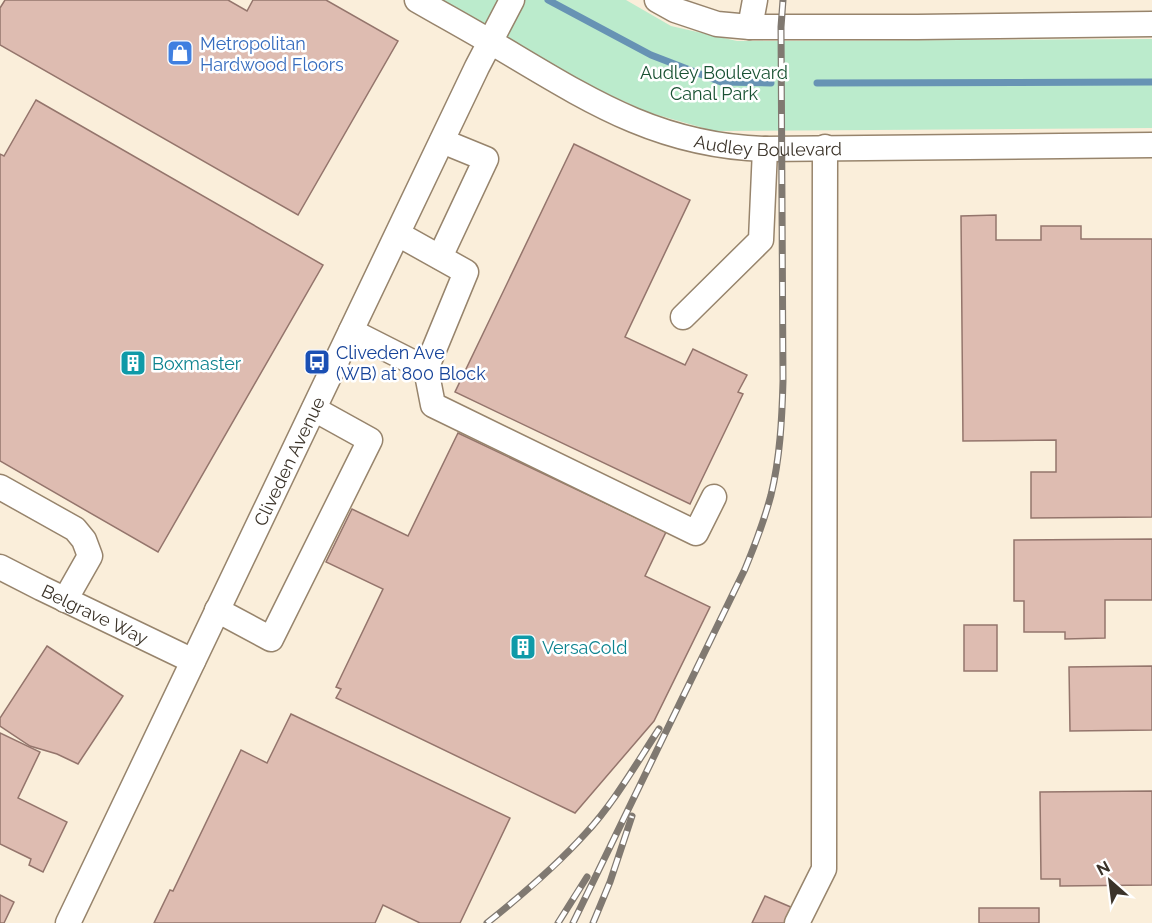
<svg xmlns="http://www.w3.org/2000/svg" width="1152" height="923" font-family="Raleway,sans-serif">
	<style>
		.industrial { fill: #faeeda }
		.green { fill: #bbebcc }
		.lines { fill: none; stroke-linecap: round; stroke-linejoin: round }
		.stream { stroke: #6793b4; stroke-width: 7 }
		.building { fill: #debcb1; stroke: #94756c; stroke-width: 1.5 }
		.minor-casing { stroke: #97846c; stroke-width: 27 }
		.minor { stroke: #fff; stroke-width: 24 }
		.rail-casing { stroke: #807971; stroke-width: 7 }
		.rail { stroke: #fff; stroke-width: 4.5; stroke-dasharray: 14; stroke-linecap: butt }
		.labels { text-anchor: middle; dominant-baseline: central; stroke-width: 5; stroke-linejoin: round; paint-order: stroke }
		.shop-label { font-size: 18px; fill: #366cbe; stroke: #fff; text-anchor: start }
		.park-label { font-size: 18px; fill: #195233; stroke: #fff }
		.street-label { font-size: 18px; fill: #3b3329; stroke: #fff }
		.transit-label { font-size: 18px; fill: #164399; stroke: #fff; text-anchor: start }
		.culture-label { font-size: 18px; fill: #0d838f; stroke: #fff; text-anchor: start }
	</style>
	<rect width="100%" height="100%" fill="#fdf9f4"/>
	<rect class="industrial" x="0" y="0" width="1152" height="923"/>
	<path class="green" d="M437 0H626L671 26 737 41 1152 39V128L714 131 647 112 574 78Z"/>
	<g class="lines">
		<g class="stream">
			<path d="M548 0 651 55 721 82 771 83"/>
			<path d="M817 83 1152 82"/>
		</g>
	</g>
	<g class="building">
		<path d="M5 0H228L247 11 253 0H326L398 41 298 215 0 45V8Z"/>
		<path d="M36 100 323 265 158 552 0 461V154L4 156Z"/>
		<path d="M574 144 690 200 625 337 685 365 693 349 747 375 738 392 743 394 690 504 455 392Z"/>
		<path d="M996 215V240H1041V226H1081V239H1152V517L1031 518V472H1056V440L963 441 961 216Z"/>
		<path d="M458 433 666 532 645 576 710 607 654 721 575 813 336 698 341 689 336 687 383 589 326 562 352 509 408 536Z"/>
		<path d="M1152 539V600H1105V638L1065 639V632H1024V601H1014V540Z"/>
		<rect x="964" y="625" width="33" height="46"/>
		<path d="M47 646 123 696 78 764 57 754 30 746 0 726V718Z"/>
		<path d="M1152 666V730L1070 731 1069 667Z"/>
		<path d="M291 714 510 818 460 923H420L383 905 375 923H154L170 890 173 891 241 750 267 763Z"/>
		<path d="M0 733 40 752 18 798 67 822 43 872 29 865 31 859 0 844Z"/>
		<path d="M1152 791V885L1060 886V879H1041L1040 792Z"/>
		<path d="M0 895 14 902 4 923H0Z"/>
		<path d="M765 896 793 908 786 923H752Z"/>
		<rect x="979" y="908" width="60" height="15"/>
	</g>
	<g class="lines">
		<g class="minor-casing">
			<g id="minor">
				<path id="s1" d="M417 0C450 19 483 37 516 57 598 106 665 146 765 149L1152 145"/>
				<path d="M657 0 675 10 717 24 750 27H917L1152 24"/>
				<path d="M750 27 755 0"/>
				<path d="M440 257 486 159 442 141"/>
				<path d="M683 317 761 240 765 149"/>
				<path d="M351 331 426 369 466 272 398 234"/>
				<path d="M426 369 433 405 696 533 714 497"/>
				<path d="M0 487 75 529 84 540 90 556 65 600"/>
				<path id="s2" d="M0 567 41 588 193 661"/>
				<path d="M217 610 271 639 370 440 314 409"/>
				<path id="s3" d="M68 923 477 67 512 0"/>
				<path d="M797 923 824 869 825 147"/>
			</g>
		</g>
		<use href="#minor" class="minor"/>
		<g class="rail-casing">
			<g id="rail">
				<path d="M487 923C522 895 555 867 585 834 614 803 636 764 659 729"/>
				<path d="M558 923 587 877"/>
				<path d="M573 923 745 569C755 545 764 521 771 495 780 458 782 419 783 381L781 27 783 0"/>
				<path d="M593 923 610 882 632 816"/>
			</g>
		</g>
		<use href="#rail" class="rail"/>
	</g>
	<defs>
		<g id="shop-square" transform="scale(1.35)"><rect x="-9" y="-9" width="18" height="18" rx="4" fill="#3f7fe0" stroke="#fff"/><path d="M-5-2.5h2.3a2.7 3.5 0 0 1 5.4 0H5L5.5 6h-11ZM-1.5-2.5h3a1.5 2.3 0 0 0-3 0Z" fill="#fff"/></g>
		<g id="bus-square" transform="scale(1.35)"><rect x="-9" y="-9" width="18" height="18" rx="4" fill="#1a4fb4" stroke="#fff"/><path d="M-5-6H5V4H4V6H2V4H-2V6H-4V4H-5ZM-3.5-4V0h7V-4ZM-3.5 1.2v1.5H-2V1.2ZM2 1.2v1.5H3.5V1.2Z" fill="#fff"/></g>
		<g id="building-square" transform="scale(1.35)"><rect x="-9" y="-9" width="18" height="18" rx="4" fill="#0f9aa8" stroke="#fff"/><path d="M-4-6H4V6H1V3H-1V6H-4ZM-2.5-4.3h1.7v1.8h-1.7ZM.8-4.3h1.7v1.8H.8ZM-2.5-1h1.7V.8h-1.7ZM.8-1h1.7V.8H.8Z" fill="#fff"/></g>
	</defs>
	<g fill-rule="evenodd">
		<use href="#shop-square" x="180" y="53"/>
		<use href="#bus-square" x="317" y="362"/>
		<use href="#building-square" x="133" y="363"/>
		<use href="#building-square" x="523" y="647"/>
	</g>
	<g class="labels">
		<g class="shop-label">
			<text x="200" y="43">Metropolitan<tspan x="200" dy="21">Hardwood Floors</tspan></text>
		</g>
		<g class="park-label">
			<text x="714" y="72">Audley Boulevard<tspan x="714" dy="21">Canal Park</tspan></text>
		</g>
		<g class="street-label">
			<text stroke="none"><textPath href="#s1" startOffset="386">Audley Boulevard</textPath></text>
			<text stroke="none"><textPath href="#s3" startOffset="512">Cliveden Avenue</textPath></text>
			<text stroke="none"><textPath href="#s2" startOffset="106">Belgrave Way</textPath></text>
		</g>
		<g class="transit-label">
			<text x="336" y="352">Cliveden Ave<tspan x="336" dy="21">(WB) at 800 Block</tspan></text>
		</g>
		<g class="culture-label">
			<text x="152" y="363">Boxmaster</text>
			<text x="542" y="647">VersaCold</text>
		</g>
	</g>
	<g transform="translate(1110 881) rotate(332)" stroke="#ffffff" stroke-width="4.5" paint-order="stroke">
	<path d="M0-4.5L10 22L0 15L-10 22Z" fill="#3b3329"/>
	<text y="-9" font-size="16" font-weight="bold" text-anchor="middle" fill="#3b3329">N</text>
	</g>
</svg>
